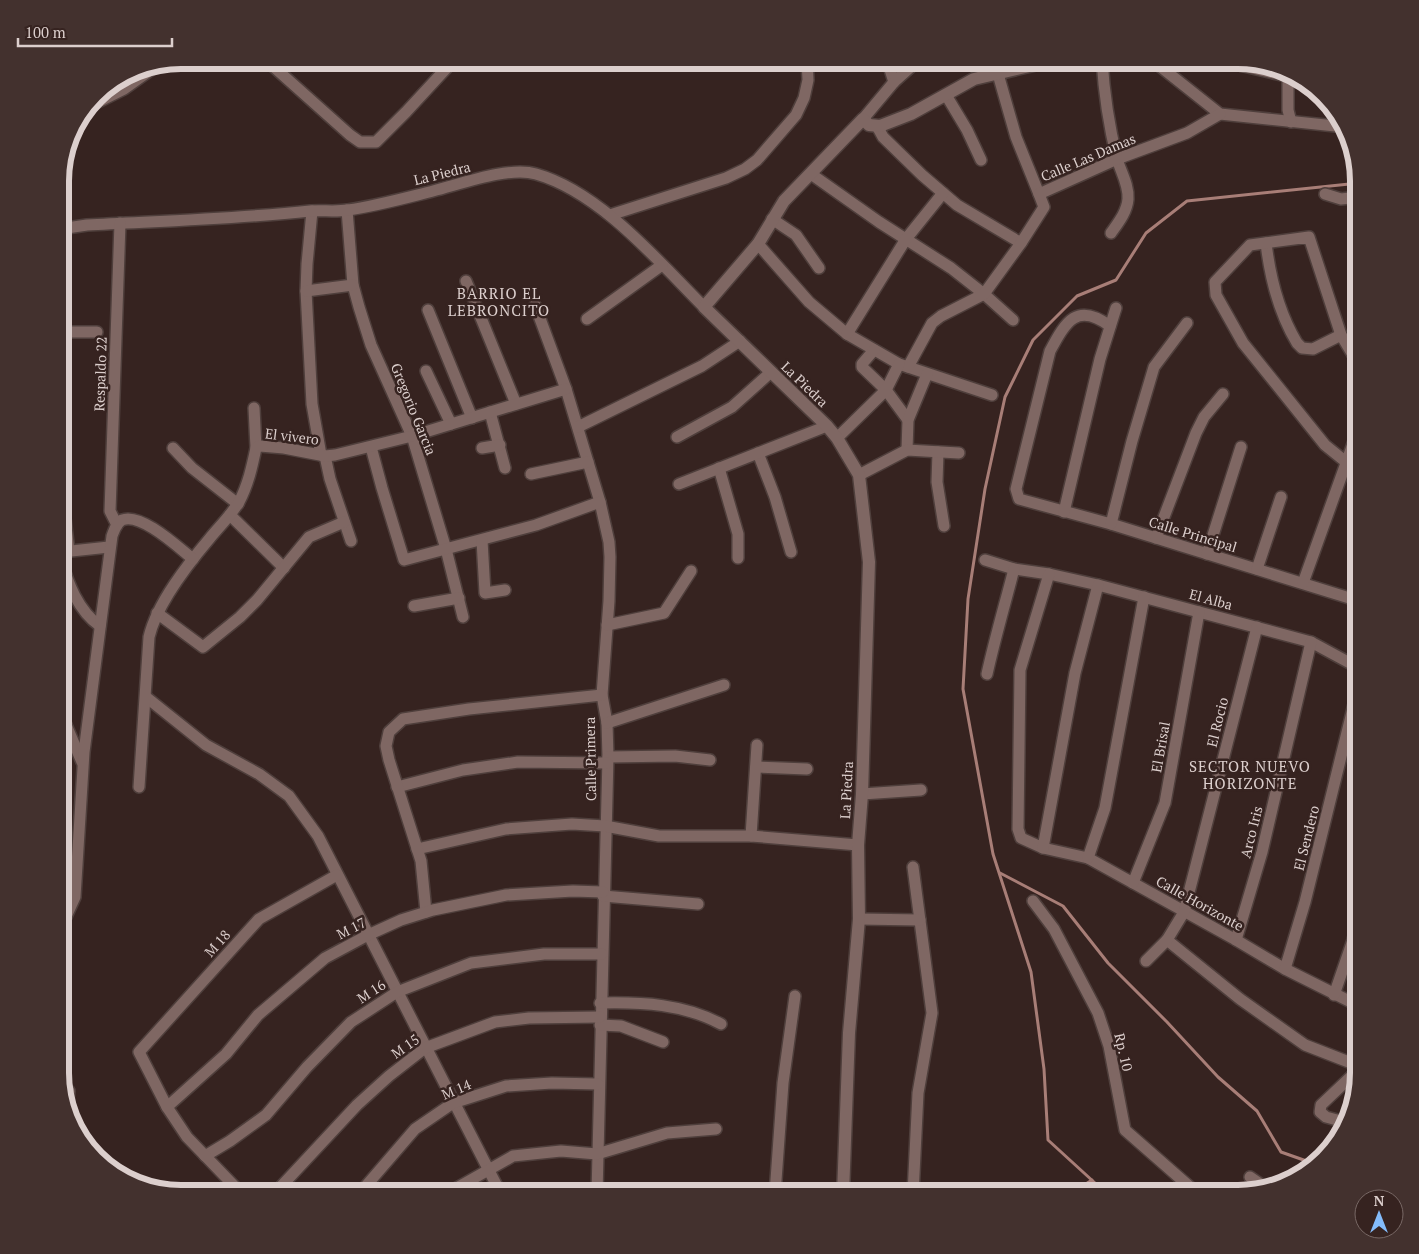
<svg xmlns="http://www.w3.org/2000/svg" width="1419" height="1254" font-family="'PT Serif',serif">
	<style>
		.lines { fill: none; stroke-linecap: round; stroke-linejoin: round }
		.stream { stroke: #a87e77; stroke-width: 3 }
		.street-casing { stroke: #4f3f3c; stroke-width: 14 }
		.secondary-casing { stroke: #4f3f3c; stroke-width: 15 }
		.street { stroke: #7f6763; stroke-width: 11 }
		.secondary { stroke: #7f6763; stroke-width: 12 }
		.labels { text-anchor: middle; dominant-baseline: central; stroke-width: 5; stroke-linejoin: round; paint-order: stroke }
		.street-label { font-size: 14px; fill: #dccfcd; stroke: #362320 }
		.neighbourhood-label { font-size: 15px; letter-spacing: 1px; fill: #dccfcd; stroke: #362320 }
		.rim { fill: none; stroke: #dccfcd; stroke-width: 6 }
	</style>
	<rect width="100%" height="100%" fill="#362320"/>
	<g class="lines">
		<g class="stream">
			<path d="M1000 873 1063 906 1108 963 1167 1022 1218 1077 1257 1111 1281 1152 1315 1164"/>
			<path d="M1070 1194 1092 1180"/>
			<path d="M1107 1194 1048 1140 1044 1069 1031 972 993 854 963 689 968 599 985 489 1005 397 1033 340 1077 296 1116 280 1146 233 1187 201 1359 183"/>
		</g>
		<g class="street-casing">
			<g id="street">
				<path d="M266 60 350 135 360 142H376L406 112 454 60"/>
				<path d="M887 60 894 82"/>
				<path d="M1102 60C1104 93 1109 126 1117 159 1121 172 1129 185 1128 199 1127 212 1118 223 1111 233"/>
				<path d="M1152 60 1220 114 1345 127"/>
				<path d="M1218 60 1299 79"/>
				<path d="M998 74 1016 137 1039 194"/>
				<path d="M1288 76V110L1291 122"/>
				<path d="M946 95 967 130 981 160"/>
				<path d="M88 107 124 89 159 64"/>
				<path d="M863 119 894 82 914 64 915 60"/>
				<path d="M877 126 883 137 922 175 957 205 1021 243"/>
				<path d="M811 174 879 222 951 268 984 294 1013 320"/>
				<path d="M1325 194 1341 199 1359 197"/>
				<path d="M347 210 353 285 359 307 371 345 412 436 446 549 463 617"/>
				<path d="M312 211 307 264 306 291 312 404 321 455"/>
				<path d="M610 215 726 178 745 169 757 160 796 115 804 98 808 80 807 60"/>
				<path d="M772 219 796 235 819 268"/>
				<path d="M60 229 87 225C161 221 236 219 310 211 322 210 335 212 348 210 376 206 405 198 433 191 461 184 509 166 536 174 600 192 658 261 704 307"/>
				<path d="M1266 243C1270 277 1279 313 1297 343L1302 348 1313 349 1341 335"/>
				<path d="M758 244 809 302 847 334 899 364 992 395"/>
				<path d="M466 281 516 404"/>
				<path d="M306 291 353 285"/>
				<path d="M535 305 566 389 600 502 609 542 610 557 609 601 602 695 607 723 608 757 597 1194"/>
				<path d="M428 310 472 418"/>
				<path d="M587 319 662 265"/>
				<path d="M1110 326C1077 302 1066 321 1050 351L1016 489 1019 499 1111 524 1359 601"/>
				<path d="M60 332H97"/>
				<path d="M847 334 906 239 943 193"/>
				<path d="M874 350 862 364V367L886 390 908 420"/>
				<path d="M908 367 932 323 941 316 984 294 1021 243 1044 207 1039 194 1117 159 1187 133 1220 114"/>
				<path d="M426 371 451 424"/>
				<path d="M254 408 256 448"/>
				<path d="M490 412 505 468"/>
				<path d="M578 427 702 366 740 341"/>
				<path d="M677 437 732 407 771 372"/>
				<path d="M837 438 886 390 899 364"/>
				<path d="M371 447 382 488 404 560 536 525 600 502"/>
				<path d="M173 448 192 468 238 504"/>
				<path d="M482 448 500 445"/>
				<path d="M907 450 908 420 927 374"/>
				<path d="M938 452 937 482 944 526"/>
				<path d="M758 453 775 497 791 552"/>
				<path d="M325 456 330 479 351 541"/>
				<path d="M1346 462 1325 445 1243 343 1216 295 1215 282 1250 245 1309 237 1341 335 1359 365"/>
				<path d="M719 468 738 534V558"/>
				<path d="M531 474 588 462"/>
				<path d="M859 475 907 450 959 453"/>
				<path d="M60 478 69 551"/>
				<path d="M679 484 827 426"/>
				<path d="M1064 512 1100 359 1116 308"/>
				<path d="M230 515 284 568"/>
				<path d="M1111 524 1132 441 1154 367 1187 323"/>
				<path d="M117 525 110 511 120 223"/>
				<path d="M1156 538 1196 433 1204 417 1223 394"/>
				<path d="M482 540 485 593 505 590"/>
				<path d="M62 552 109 547"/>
				<path d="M1207 554 1241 447"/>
				<path d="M60 558C68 583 78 611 100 626"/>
				<path d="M985 560 1014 569 1049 574 1098 585 1311 642 1359 668"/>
				<path d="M1257 569 1281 497"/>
				<path d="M1049 574 1020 670 1018 829 1021 838 1043 848 1088 858 1236 940 1285 969 1359 1006"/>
				<path d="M1303 583 1359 427"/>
				<path d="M414 606 459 598"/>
				<path d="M157 613 203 647 240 617 257 600 309 537 344 522"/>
				<path d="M607 625 664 613 691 571"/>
				<path d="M987 674C995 638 1005 604 1014 569"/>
				<path d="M146 697 206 745 259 774 289 796 318 836 501 1194"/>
				<path d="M60 711 82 762"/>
				<path d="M607 723 724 685"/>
				<path d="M608 757 675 756 710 760"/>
				<path d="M756 767 807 769"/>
				<path d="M139 787 149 637C157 603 188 564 210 538 220 526 231 515 239 502 248 485 252 467 256 448L260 446 284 448 325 456 335 455 412 436 566 389"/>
				<path d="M397 787 463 770 518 762 607 763"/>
				<path d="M862 794 921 790"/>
				<path d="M751 836 757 745"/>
				<path d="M1043 848 1075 673 1098 585"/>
				<path d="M417 849 506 829 572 824 605 826 659 836H751L858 845"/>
				<path d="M1088 858 1105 808 1144 597"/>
				<path d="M913 867 932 1013 918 1093 913 1194"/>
				<path d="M1133 883 1165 803 1199 612"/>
				<path d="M603 896 698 904"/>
				<path d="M1033 901 1054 929 1098 1013 1109 1046 1125 1130 1198 1194"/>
				<path d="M426 912 421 861 389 760 386 746 389 732 403 719 469 709 602 695"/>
				<path d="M859 919 920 920"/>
				<path d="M60 924 64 921 75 897 84 752 112 536C114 531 116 523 122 520 141 512 179 548 193 559"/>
				<path d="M1167 940 1240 999 1305 1045 1359 1066"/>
				<path d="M1236 940 1262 852 1311 642"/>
				<path d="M1146 961 1167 940 1184 912 1257 627"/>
				<path d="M1285 969 1305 902 1359 684"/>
				<path d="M1334 995 1353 940 1359 916"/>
				<path d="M600 1003C642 1002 684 1004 721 1024"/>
				<path d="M600 1025 621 1026 663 1042"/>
				<path d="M167 1107 226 1054 258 1015 325 958 368 935 401 920 433 910 506 895 573 891 603 892"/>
				<path d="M67 1110 69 1091"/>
				<path d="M1348 1123 1326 1117 1320 1112 1321 1105 1359 1069"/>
				<path d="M205 1156 230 1141 266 1115 307 1067 351 1022 397 992 471 963 544 954H602"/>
				<path d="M1250 1177 1266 1188"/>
				<path d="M242 1194 187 1137 167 1107 139 1052 259 919 337 875"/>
				<path d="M274 1194 357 1105 389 1076 425 1048 495 1022 529 1018 600 1017"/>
				<path d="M359 1194 415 1129 453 1103 506 1086 552 1083 598 1084"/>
				<path d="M446 1194 513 1156 561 1151 597 1154 667 1133 716 1129"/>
				<path d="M775 1194 783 1083 795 996"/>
			</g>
		</g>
		<g class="secondary-casing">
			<path id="secondary" d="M843 1194 849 1033 859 919 858 845 862 794 869 562 859 475 837 438 827 426 704 307 758 244 784 201 863 119 869 125 880 126 911 114 974 79 1055 60"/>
		</g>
		<use href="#street" class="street"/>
		<use href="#secondary" class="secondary"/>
	</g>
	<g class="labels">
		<g class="street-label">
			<text transform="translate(1088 157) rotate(-23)">Calle Las Damas</text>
			<text transform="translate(442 173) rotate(-14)">La Piedra</text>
			<text transform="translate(100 374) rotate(-88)">Respaldo 22</text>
			<text transform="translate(805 384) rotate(44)">La Piedra</text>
			<text transform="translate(414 409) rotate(68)">Gregorio Garcia</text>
			<text transform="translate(292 436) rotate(7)">El vivero</text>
			<text transform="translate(1193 534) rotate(17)">Calle Principal</text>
			<text transform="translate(1211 599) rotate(15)">El Alba</text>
			<text transform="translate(1217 722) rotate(-76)">El Rocio</text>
			<text transform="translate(1160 747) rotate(-80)">El Brisal</text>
			<text transform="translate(590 759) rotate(-91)">Calle Primera</text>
			<text transform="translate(846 790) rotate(-87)">La Piedra</text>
			<text transform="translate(1251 832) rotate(-76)">Arco Iris</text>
			<text transform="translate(1306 838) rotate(-76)">El Sendero</text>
			<text transform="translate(1200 903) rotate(29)">Calle Horizonte</text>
			<text transform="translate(351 928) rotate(-27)">M 17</text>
			<text transform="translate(217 943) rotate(-48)">M 18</text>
			<text transform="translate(371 991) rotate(-33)">M 16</text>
			<text transform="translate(405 1046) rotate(-35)">M 15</text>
			<text transform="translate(1124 1052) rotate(77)">Rp. 10</text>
			<text transform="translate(456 1089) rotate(-23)">M 14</text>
		</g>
		<g class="neighbourhood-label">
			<text x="499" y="293">BARRIO EL<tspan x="499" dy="17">LEBRONCITO</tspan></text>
			<text x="1250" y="766">SECTOR NUEVO<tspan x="1250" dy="17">HORIZONTE</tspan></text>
		</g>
	</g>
	<path d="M0 0H1419V1254H0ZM181 69H1238A112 112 0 0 1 1350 181V1073A112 112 0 0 1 1238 1185H181A112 112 0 0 1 69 1073V181A112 112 0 0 1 181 69Z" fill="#43312e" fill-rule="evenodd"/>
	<path class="rim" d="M181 69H1238A112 112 0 0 1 1350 181V1073A112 112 0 0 1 1238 1185H181A112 112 0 0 1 69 1073V181A112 112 0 0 1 181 69Z"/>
	<g transform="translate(1379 1214)"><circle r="24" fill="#362320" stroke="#786865"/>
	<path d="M0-4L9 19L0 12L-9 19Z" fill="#84bcfb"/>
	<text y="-8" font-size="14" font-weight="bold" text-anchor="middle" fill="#dccfcd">N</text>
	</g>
	<path d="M18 38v8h154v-8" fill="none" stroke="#dccfcd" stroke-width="2.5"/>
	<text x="25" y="38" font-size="15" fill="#dccfcd" stroke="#362320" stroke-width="4" paint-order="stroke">100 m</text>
</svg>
